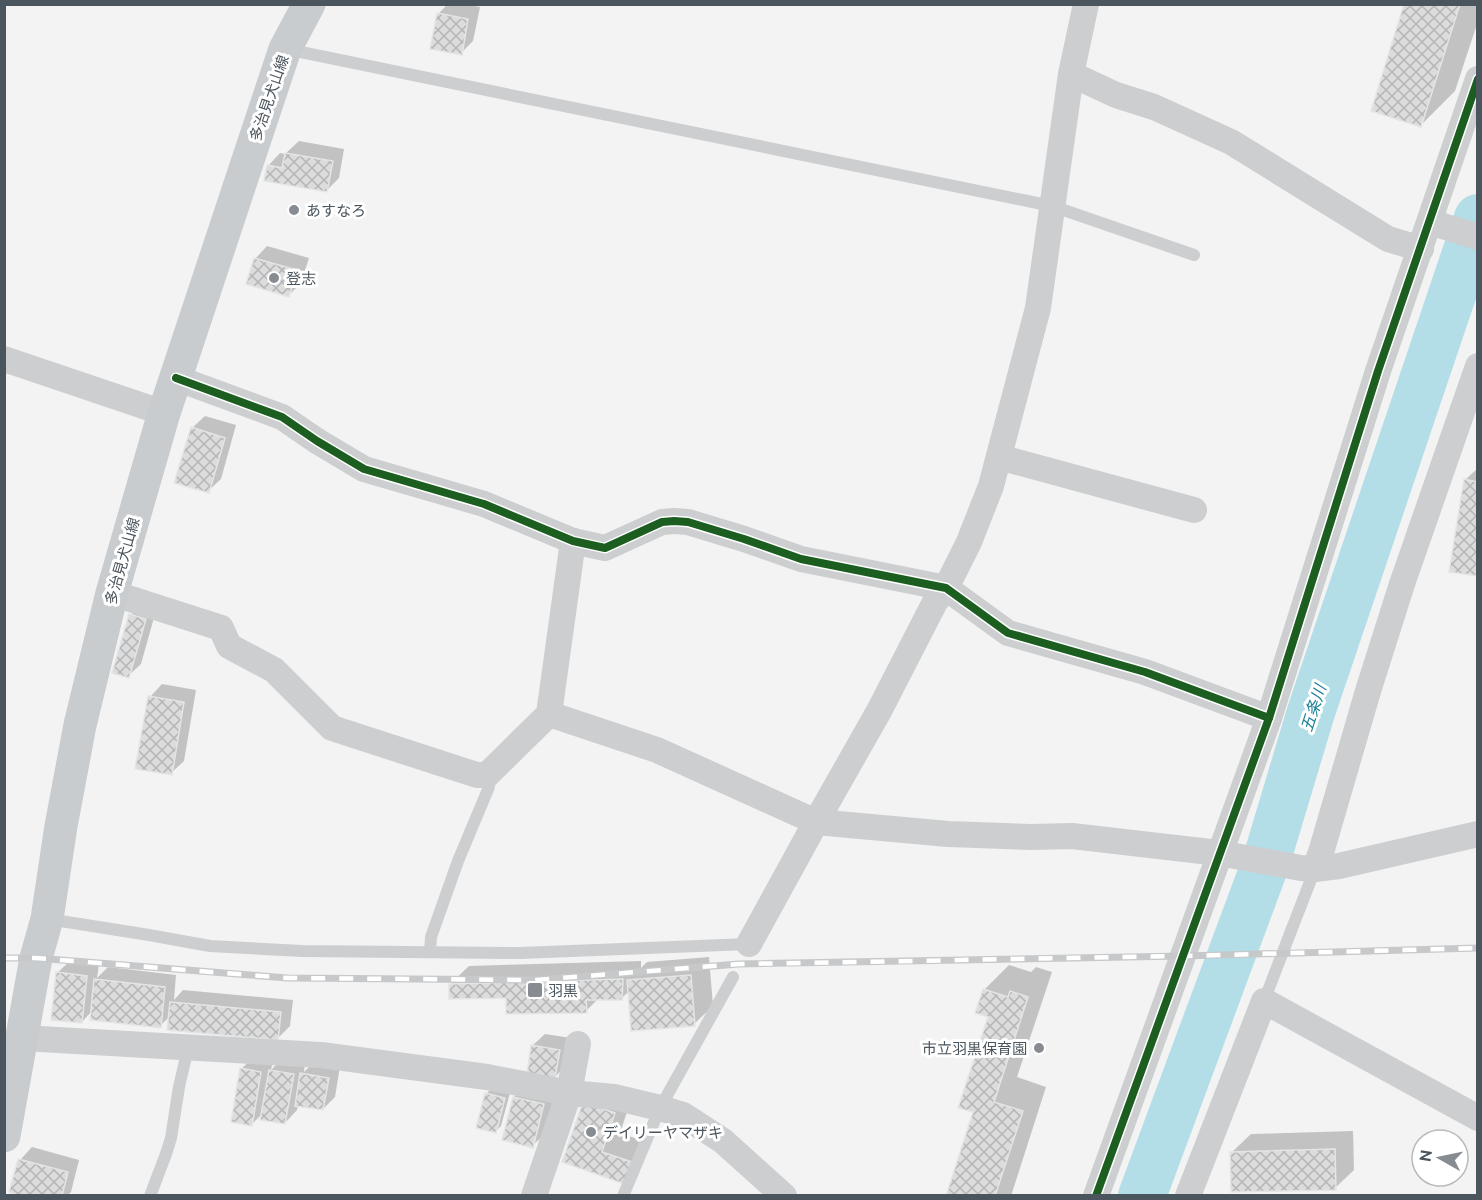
<svg xmlns="http://www.w3.org/2000/svg" width="1482" height="1200" font-family="Ubuntu,'Noto Sans JP',sans-serif">
	<style>
		.shadow { fill: #0003 }
		.lines { fill: none; stroke-linecap: round; stroke-linejoin: round }
		.river { stroke: #b3dee8; stroke-width: 48 }
		.building { fill: url(#building-cross-hatch); stroke: #e4e5e5; stroke-width: 1.5 }
		.service { stroke: #ccced0; stroke-width: 12 }
		.minor { stroke: #ccced0; stroke-width: 26 }
		.primary { stroke: #c9ccce; stroke-width: 33 }
		.rail-casing { stroke: #c7c8ca; stroke-width: 7 }
		.rail { stroke: #fff; stroke-width: 4.5; stroke-dasharray: 14; stroke-linecap: butt }
		.cycleway-casing { stroke: #fff; stroke-width: 11 }
		.cycleway { stroke: #1b5e20; stroke-width: 8 }
		.poi-dot { fill: #868c92; stroke: #fff; stroke-width: 2 }
		.labels { text-anchor: middle; dominant-baseline: central; stroke-width: 6; stroke-linejoin: round; paint-order: stroke }
		.street-label { font-size: 15px; fill: #4b555d; stroke: #fff }
		.poi-label { font-size: 15px; fill: #4b555d; stroke: #fff; text-anchor: start }
		.water-label { font-size: 16px; font-style: italic; fill: #1b8098; stroke: #fff }
	</style>
	<defs>
		<pattern id="building-cross-hatch" width="8" height="8" patternUnits="userSpaceOnUse" patternTransform="scale(1.5)"><rect width="8" height="8" fill="#dcdcdd"/><path d="M0 0l8 8M0 8l8-8" fill="none" stroke="#b4b5b6"/></pattern>
	</defs>
	<rect width="100%" height="100%" fill="#f3f3f3"/>
	<g class="shadow">
		<path d="M448 4H465L480 7 473 41 461 53 438 14Z"/>
		<path d="M1406 4H1478V21L1455 91 1421 125Z"/>
		<path d="M299 141 344 149 339 178 326 191 268 166 280 153 285 154Z"/>
		<path d="M267 246 309 258 301 283 289 295 255 259Z"/>
		<path d="M205 416 236 425 221 479 208 491 192 428Z"/>
		<path d="M1478 468V575L1465 480Z"/>
		<path d="M143 603 157 607 141 664 128 676 131 615Z"/>
		<path d="M162 684 196 690 184 761 171 773 150 697Z"/>
		<path d="M709 957 713 1006 694 1024 629 991 622 998H599L586 1011 450 984 469 966 641 961V968L647 962Z"/>
		<path d="M70 961 99 964 97 978 108 967 176 975 174 1000 183 990 293 1000 290 1026 278 1038 170 1016 160 1026 92 1011 82 1022 57 973Z"/>
		<path d="M1009 965 1031 972 1036 967 1052 972 1017 1077 1046 1087 1011 1196H947L975 1111 990 1016 977 1012 985 989Z"/>
		<path d="M545 1034 571 1038 567 1064 555 1077 532 1046Z"/>
		<path d="M254 1057 273 1060 271 1070 283 1058 305 1062 304 1072 314 1062 340 1066 335 1097 323 1109 298 1105 297 1110 285 1123 263 1113 252 1124 241 1069Z"/>
		<path d="M526 1085 555 1092 545 1134 532 1146 514 1097Z"/>
		<path d="M492 1088 510 1093 501 1126 495 1132 486 1094Z"/>
		<path d="M633 1094 620 1133 649 1143 643 1163 564 1161 585 1102Z"/>
		<path d="M1353 1131 1354 1170 1335 1188 1232 1152 1251 1134Z"/>
		<path d="M32 1147 79 1160 71 1192 67 1196H26L20 1160Z"/>
	</g>
	<g class="lines">
		<path class="river" d="M1142 1196 1266 862 1311 712 1478 218"/>
	</g>
	<g class="building">
		<path d="M1404 4H1460L1421 127 1371 111Z"/>
		<path d="M437 13 468 19 462 55 430 49Z"/>
		<path d="M285 153 333 161 327 192 264 181 267 165 282 168Z"/>
		<path d="M254 258 297 270 289 297 246 284Z"/>
		<path d="M191 427 225 438 209 493 174 483Z"/>
		<path d="M1464 479 1478 482V576L1449 572Z"/>
		<path d="M129 614 146 619 129 678 112 673Z"/>
		<path d="M148 696 184 702 172 775 135 769Z"/>
		<path d="M56 972 87 976 82 1023 51 1020Z"/>
		<path d="M691 975 695 1026 631 1031 627 980Z"/>
		<path d="M94 979 165 987 161 1028 90 1020Z"/>
		<path d="M623 979 622 1000H586L587 1013 506 1014V998L449 999V984Z"/>
		<path d="M983 989 1008 997 1010 991 1028 997 994 1102 1023 1111 995 1196H946L973 1112 958 1108 988 1017 975 1013Z"/>
		<path d="M170 1002 281 1012 278 1040 167 1030Z"/>
		<path d="M531 1045 560 1050 555 1078 527 1074Z"/>
		<path d="M240 1068 261 1072 252 1126 231 1122Z"/>
		<path d="M269 1070 294 1074 285 1124 260 1120Z"/>
		<path d="M300 1073 329 1078 323 1110 295 1106Z"/>
		<path d="M485 1093 505 1098 496 1133 476 1128Z"/>
		<path d="M513 1097 544 1104 533 1148 502 1140Z"/>
		<path d="M583 1102 615 1113 602 1152 632 1162 624 1184 562 1162Z"/>
		<path d="M1335 1149 1336 1190 1231 1192 1230 1152Z"/>
		<path d="M18 1159 68 1172 62 1196H20L9 1192Z"/>
	</g>
	<g class="lines">
		<g class="service">
			<path d="M286 49 1052 206 1194 255"/>
			<path d="M48 919 149 935 210 946 302 951 520 953 749 944"/>
			<path d="M430 952 431 937 458 861 489 787 487 775"/>
			<path d="M1264 1001 1315 869"/>
			<path d="M150 1196 166 1154 171 1138 179 1087 188 1048"/>
			<path d="M623 1196 660 1108 733 977"/>
		</g>
		<g class="minor">
			<path d="M1071 74 1116 95 1154 107 1231 142 1388 239 1421 249"/>
			<path d="M1430 222 1478 237"/>
			<path d="M4 359 164 413"/>
			<path d="M176 378 282 417 317 441 364 469 484 504 573 541 605 548 662 522 674 521 688 522 744 539 801 559 946 588 1008 633 1145 672 1269 718"/>
			<path d="M999 457 1194 510"/>
			<path d="M112 593 221 628 229 646 274 670 332 728 477 775H487L549 714 573 541"/>
			<path d="M549 714 657 750 816 822 948 834 1031 837 1072 836 1219 853 1301 868 1315 869 1339 866 1478 834"/>
			<path d="M1315 869 1322 849 1368 691 1402 584 1478 366"/>
			<path d="M749 944 816 822 879 711 935 602 946 588 969 542 991 486 1038 308 1071 74 1086 4"/>
			<path d="M22 1038 321 1055 487 1077 569 1093 614 1097 660 1108 683 1115 723 1141 784 1196"/>
			<path d="M534 1196 569 1093 578 1044"/>
			<path d="M1096 1196 1269 718 1378 371 1478 79"/>
			<path d="M1188 1196 1264 1001 1478 1118"/>
		</g>
		<path class="primary" d="M4 1136 36 958 47 919 61 826 80 725 112 593 164 413 250 154 285 49 309 4"/>
		<g class="rail-casing">
			<path id="rail" d="M4 958H36L287 978 536 980 739 964 1184 956 1478 948"/>
		</g>
		<use href="#rail" class="rail"/>
		<g class="cycleway-casing">
			<g id="cycleway">
				<path d="M176 378 282 417 317 441 364 469 484 504 573 541 605 548 662 522 674 521 688 522 744 539 801 559 946 588 1008 633 1145 672 1269 718"/>
				<path d="M1096 1196 1269 718 1378 371 1478 79"/>
			</g>
		</g>
		<use href="#cycleway" class="cycleway"/>
	</g>
	<g class="poi-dot">
		<circle cx="294" cy="210" r="6"/>
		<circle cx="274" cy="278" r="6"/>
		<rect x="527" y="982" width="16" height="16" rx="3"/>
		<circle cx="1039" cy="1048" r="6"/>
		<circle cx="591" cy="1132" r="6"/>
	</g>
	<g class="labels">
		<g class="street-label">
			<text transform="translate(269 98) rotate(-71)">多治見犬山線</text>
			<text transform="translate(122 561) rotate(-74)">多治見犬山線</text>
		</g>
		<g class="poi-label">
			<text x="306" y="210">あすなろ</text>
			<text x="286" y="278">登志</text>
			<text x="548" y="990">羽黒</text>
			<text x="1027" y="1048" text-anchor="end">市立羽黒保育園</text>
			<text x="603" y="1132">デイリーヤマザキ</text>
		</g>
		<g class="water-label">
			<text transform="translate(1313 708) rotate(-72)">五条川</text>
		</g>
	</g>
	<rect width="1482" height="1200" fill="none" stroke="#4b555d" stroke-width="12"/>
	<g transform="translate(1440 1158) rotate(279)"><circle r="28" fill="#ffffff" stroke="#b7bbbe" stroke-width="1.5"/>
	<path d="M0-4.5L10 22L0 15L-10 22Z" fill="#868c92"/>
	<text y="-9" font-size="16" font-weight="bold" text-anchor="middle" fill="#4b555d">N</text>
	</g>
</svg>
